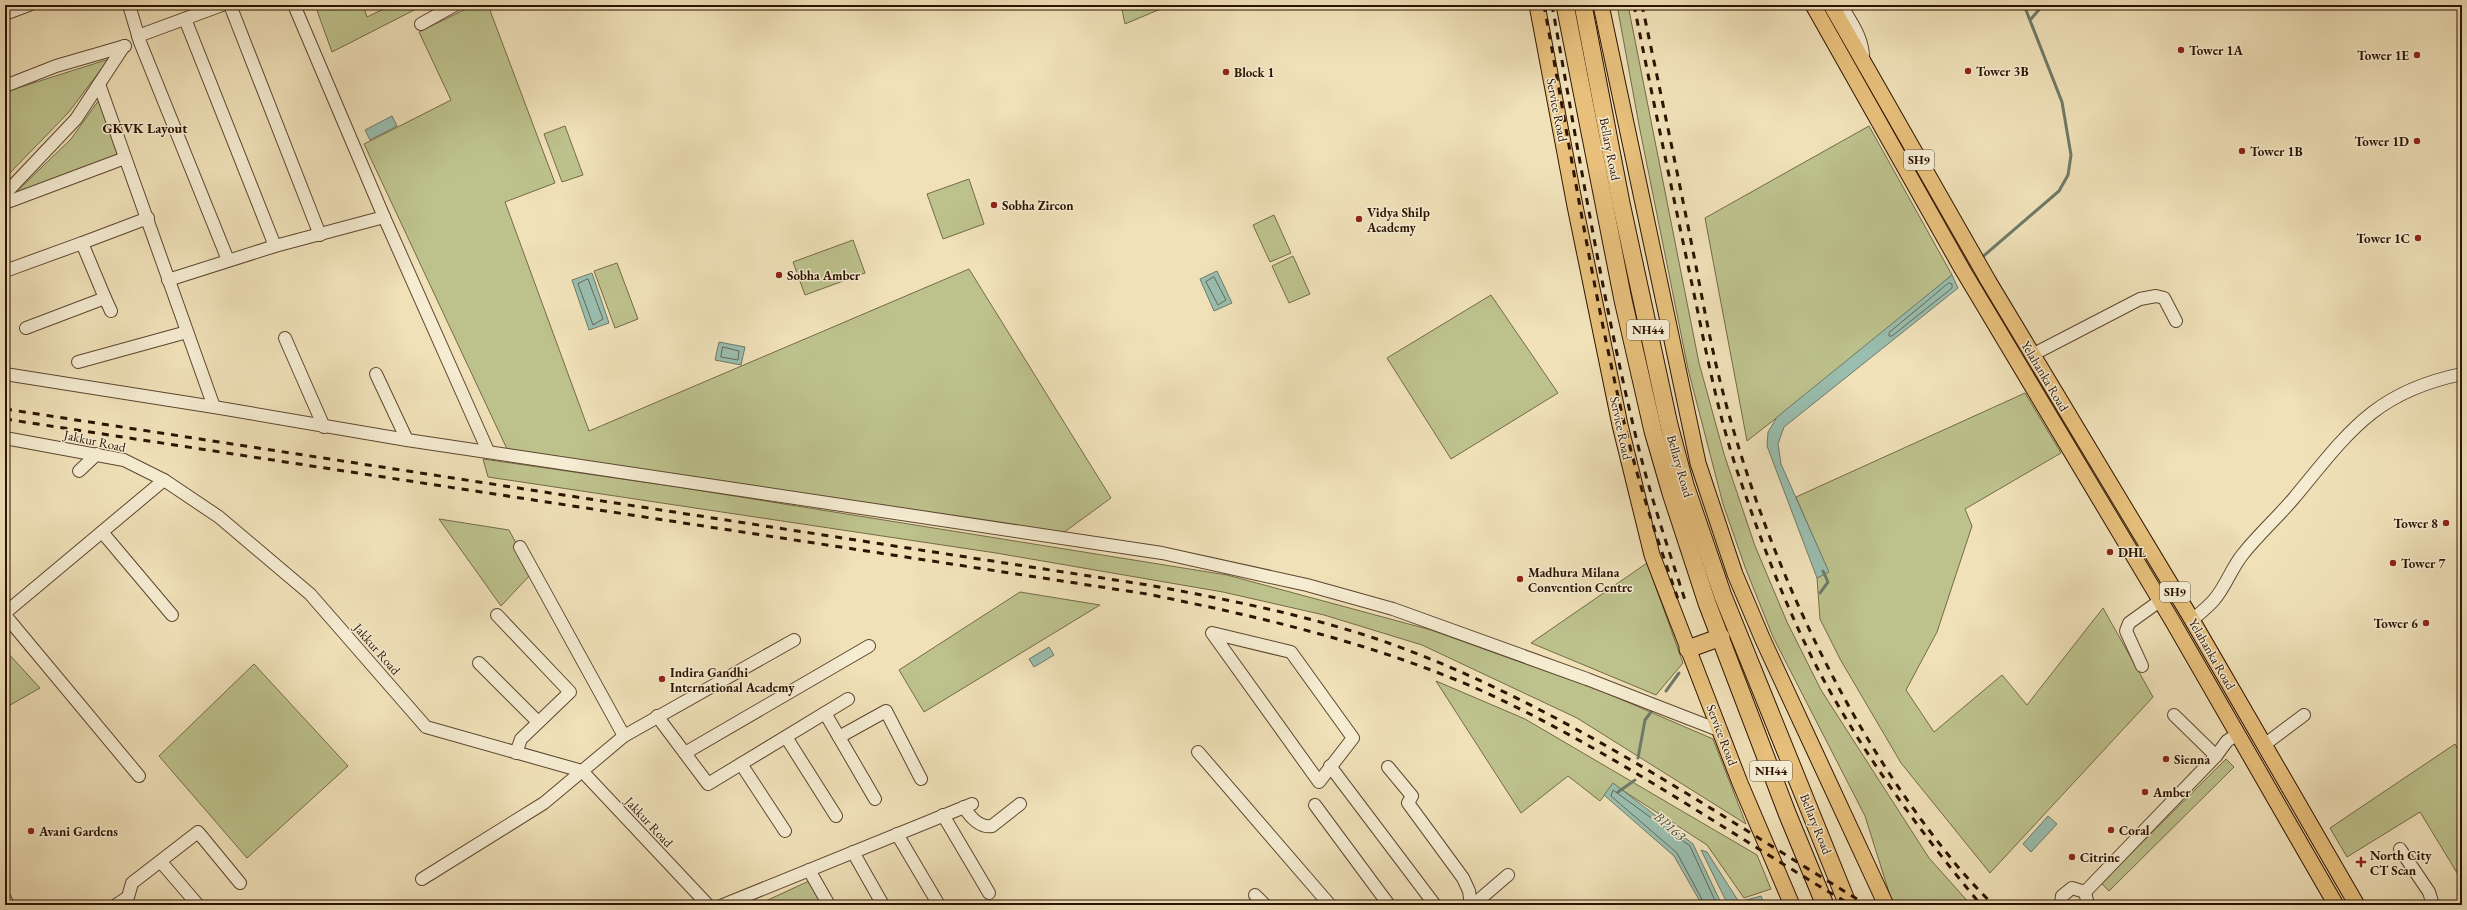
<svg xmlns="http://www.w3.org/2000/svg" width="2467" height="910" font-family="'EB Garamond',serif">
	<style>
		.green { fill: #bdc28d; stroke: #756a46 }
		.water { fill: #9abeaf; stroke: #6e7a69 }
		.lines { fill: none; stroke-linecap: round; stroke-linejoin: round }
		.shore { stroke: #646858; stroke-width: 1 }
		.stream { stroke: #6e7a69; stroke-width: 3 }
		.minor-casing { stroke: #5e462e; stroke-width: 14 }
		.major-casing { stroke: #2d1300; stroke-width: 17 }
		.highway-casing { stroke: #2d1300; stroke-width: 19 }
		.minor { stroke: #f5ecd2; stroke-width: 12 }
		.major { stroke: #e8c07c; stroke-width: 15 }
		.highway { stroke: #e8c07c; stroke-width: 17 }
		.rail { stroke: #2d1300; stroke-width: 3; stroke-dasharray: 7 7; stroke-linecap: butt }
		.poi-dot { fill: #8f2418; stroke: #f5ecd2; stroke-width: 1.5 }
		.labels { text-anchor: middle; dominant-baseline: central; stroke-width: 3; stroke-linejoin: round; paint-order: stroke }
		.shield { fill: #f5ecd2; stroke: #69543f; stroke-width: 1 }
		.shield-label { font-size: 12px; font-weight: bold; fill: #2d1300 }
		.poi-label { font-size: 13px; font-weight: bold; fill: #2d1300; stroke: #f5ecd2; text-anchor: start }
		.street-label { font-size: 13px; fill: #2d1300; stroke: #f5ecd2 }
		.neighbourhood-label { font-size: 14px; font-weight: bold; fill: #2d1300; stroke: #f5ecd2 }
		.water-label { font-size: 14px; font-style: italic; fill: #534f3d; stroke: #f5ecd2 }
	</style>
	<rect width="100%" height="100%" fill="#f0e1b9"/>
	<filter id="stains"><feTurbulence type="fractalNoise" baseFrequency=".005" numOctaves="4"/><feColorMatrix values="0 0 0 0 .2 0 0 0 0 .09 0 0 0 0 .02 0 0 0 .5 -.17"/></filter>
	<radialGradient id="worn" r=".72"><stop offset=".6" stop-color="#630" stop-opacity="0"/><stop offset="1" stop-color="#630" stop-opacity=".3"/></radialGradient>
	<g class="green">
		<path d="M315 5H363L367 17 392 5H424L332 52Z"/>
		<path d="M474 5H488L555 183 505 202 589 431 969 269 1111 498 1063 533 507 449 364 144 451 100 419 32Z"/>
		<path d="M1121 5H1170L1125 24Z"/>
		<path d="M1617 5H1628L1699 363 1724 454 1755 546 1787 622 1821 690 1929 858 1971 905H1893L1865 816 1773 637 1745 567 1723 504 1688 369 1639 125Z"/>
		<path d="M109 59 68 113 5 178V92Z"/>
		<path d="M99 100 118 155 13 195 71 139Z"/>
		<path d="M565 126 583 175 562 182 544 134Z"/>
		<path d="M1869 126 1952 275 1844 365 1747 441 1705 218Z"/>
		<path d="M969 179 984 224 943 239 927 194Z"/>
		<path d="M1274 215 1291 253 1270 262 1253 225Z"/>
		<path d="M853 240 865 273 805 295 793 262Z"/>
		<path d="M1293 256 1310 294 1289 303 1272 266Z"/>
		<path d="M617 263 638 319 615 328 594 271Z"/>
		<path d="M1491 295 1558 393 1451 459 1387 358Z"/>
		<path d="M2025 393 2061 453 1965 509 1972 526 1937 632 1906 690 1934 732 2002 675 2027 705 2103 608 2153 697 1990 873 1901 763 1840 659 1820 619 1817 578 1828 572 1796 497Z"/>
		<path d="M483 459 678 487 1227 575 1431 630 1604 692 1713 739 1746 824 1577 718 1422 645 1324 615 1223 592 996 553 488 477Z"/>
		<path d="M439 519 509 530 532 573 501 606Z"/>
		<path d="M1647 563 1683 663 1656 695 1531 643Z"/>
		<path d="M1020 592 1100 605 924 712 899 670Z"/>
		<path d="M5 650 40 688 5 708Z"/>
		<path d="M254 664 348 766 247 858 159 756Z"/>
		<path d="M1436 681 1525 719 1757 855 1771 889 1744 898 1707 845 1613 784 1600 801 1568 776 1521 813Z"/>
		<path d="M2455 744 2462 756V881L2420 812 2347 857 2330 828Z"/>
		<path d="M2226 759 2234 767 2109 891 2101 883Z"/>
		<path d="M809 881 822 905H757Z"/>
	</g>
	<g class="water">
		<path d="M392 116 397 126 370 140 365 130Z"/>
		<path d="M1217 271 1232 303 1214 311 1200 279Z"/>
		<path d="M592 273 609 323 589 330 572 280Z"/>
		<path d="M1952 275 1958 288 1784 427 1778 444 1781 464 1829 572 1817 578 1767 446 1768 432 1777 417Z"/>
		<path d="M719 342 745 347 741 365 715 360Z"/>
		<path d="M1049 647 1054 655 1034 667 1029 659Z"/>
		<path d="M1613 783 1693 844 1722 905H1702L1674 856 1604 795Z"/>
		<path d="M2048 816 2057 824 2031 852 2023 844Z"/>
		<path d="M1701 850 1707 852 1739 902 1761 896 1765 905H1728Z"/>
	</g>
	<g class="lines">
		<g class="shore">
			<path d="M1214 277 1226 300 1218 305 1206 282Z"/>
			<path d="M588 279 603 319 593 325 578 284Z"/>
			<path d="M1949 283 1952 284V288L1892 336H1889V333Z"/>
			<path d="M723 347 739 351 738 360 721 357Z"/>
			<path d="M1705 905 1677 853 1611 796 1613 790 1690 846 1717 905"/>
		</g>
		<g class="stream">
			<path d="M2031 19 2043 5"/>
			<path d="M1980 259 2059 191 2068 175 2071 155 2062 102 2024 5"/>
			<path d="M1820 593 1828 582 1823 571"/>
			<path d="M1666 691 1679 673"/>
			<path d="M1638 758 1645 720 1654 708"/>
			<path d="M1618 792 1635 780"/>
		</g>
		<g class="minor-casing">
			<g id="minor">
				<path d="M129 5 140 42 228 260"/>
				<path d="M230 5 320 235"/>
				<path d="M294 5 384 217 488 451"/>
				<path d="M1841 5C1851 22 1864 39 1863 60"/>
				<path d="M5 14 29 5"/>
				<path d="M185 19 275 246"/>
				<path d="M421 24 455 5"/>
				<path d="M138 36 222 5"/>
				<path d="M99 84 214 407"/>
				<path d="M5 86 56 66 125 46"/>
				<path d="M5 194 76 119 124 46"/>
				<path d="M5 203 125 158"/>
				<path d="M5 271 82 243"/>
				<path d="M168 280 275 246 384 217"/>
				<path d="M105 298 111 311"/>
				<path d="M26 328 105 298 82 243 148 218"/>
				<path d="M285 338 324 427"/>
				<path d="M2032 355 2140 299 2156 296 2164 298 2176 321"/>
				<path d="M78 362 187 332"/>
				<path d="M5 374 214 407 407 440 1162 553 1307 585 1393 609 1587 679 1721 731"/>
				<path d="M376 374 407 440"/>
				<path d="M5 438 124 460 164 480 219 517 310 594 426 727 582 771 708 905"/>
				<path d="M79 471 97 454"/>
				<path d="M102 532 172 615"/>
				<path d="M520 547 624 736"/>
				<path d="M5 613 164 480"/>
				<path d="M5 615 139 776"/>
				<path d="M497 615 570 692 521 739 516 753"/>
				<path d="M2192 620C2199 614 2208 607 2214 600 2226 586 2232 567 2243 554 2259 534 2278 517 2294 498 2348 433 2374 392 2462 374"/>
				<path d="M1212 633 1291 652 1353 738 1319 782Z"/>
				<path d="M479 663 538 722"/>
				<path d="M2142 666 2126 631 2129 623 2161 600"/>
				<path d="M825 713 875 799"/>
				<path d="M2174 715 2216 756"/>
				<path d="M657 716 708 784 848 699"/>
				<path d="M786 737 836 816"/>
				<path d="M839 737 886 711 921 779"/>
				<path d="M2264 745 2304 715"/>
				<path d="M1198 752 1330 905"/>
				<path d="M685 753 869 646"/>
				<path d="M741 764 785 831"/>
				<path d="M1330 766 1435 905"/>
				<path d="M1388 767 1412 796 1408 803 1463 878 1469 891 1471 905"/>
				<path d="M1315 805 1389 905"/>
				<path d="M964 807C970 817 980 828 992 826L1020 804"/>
				<path d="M943 815 989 893"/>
				<path d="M897 834 939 905"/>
				<path d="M2400 849 2429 892 2433 905"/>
				<path d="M853 852 883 905"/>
				<path d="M161 862 198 905"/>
				<path d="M809 870 829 905"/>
				<path d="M422 879 544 803 624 736 794 640"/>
				<path d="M2085 892 2216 756 2227 741 2238 734"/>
				<path d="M1255 895 1265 905"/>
				<path d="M5 899 8 905"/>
				<path d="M116 905 128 897 132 883 198 832 240 883"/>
				<path d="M723 905 972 804"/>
				<path d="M1473 905 1508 875"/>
				<path d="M2061 905 2062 896 2072 888 2085 892 2088 905"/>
			</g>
		</g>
		<g class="major-casing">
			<g id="major">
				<path d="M1537 5 1575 206 1620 425 1652 555 1740 783 1792 905"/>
				<path d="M1601 5 1698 463 1735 574 1763 640 1886 905"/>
				<path d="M1813 5 1962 269 2173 622 2336 905"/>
				<path d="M1831 5 1989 282 2188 613 2357 905"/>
			</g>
		</g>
		<g class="highway-casing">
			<g id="highway">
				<path d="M1565 5 1623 300 1653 431 1671 493 1707 603 1787 813 1825 905"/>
				<path d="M1583 5 1621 203 1669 425 1685 485 1723 596 1848 905"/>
				<path d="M1688 649 1721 637"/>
			</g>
		</g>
		<use href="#minor" class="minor"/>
		<use href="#major" class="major"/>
		<use href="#highway" class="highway"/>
		<g class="rail">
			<path d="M1544 5C1570 148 1593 293 1627 435 1641 492 1660 547 1679 602"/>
			<path d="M1552 5C1578 148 1601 292 1635 433 1648 489 1667 545 1685 600"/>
			<path d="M1634 5C1653 100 1673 195 1693 289 1707 355 1719 421 1742 485 1764 549 1789 615 1821 675 1866 758 1921 833 1981 905"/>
			<path d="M1642 5C1659 85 1676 166 1692 246 1701 291 1709 337 1720 381 1762 547 1842 724 1950 857 1963 874 1978 889 1993 905"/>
			<path d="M5 409 1148 585C1225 599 1302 614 1377 639 1554 700 1708 809 1867 905"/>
			<path d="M5 419 1147 594C1261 617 1373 643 1480 690 1610 749 1728 833 1851 905"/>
		</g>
	</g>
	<g class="poi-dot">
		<circle cx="2181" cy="50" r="4"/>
		<circle cx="2417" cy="55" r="4"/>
		<circle cx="1968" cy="71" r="4"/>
		<circle cx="1226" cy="72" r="4"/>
		<circle cx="2417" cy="141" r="4"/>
		<circle cx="2242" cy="151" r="4"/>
		<circle cx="994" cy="205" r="4"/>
		<circle cx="1359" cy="219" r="4"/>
		<circle cx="2418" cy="238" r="4"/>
		<circle cx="779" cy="275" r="4"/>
		<circle cx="2446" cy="523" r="4"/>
		<circle cx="2110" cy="552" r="4"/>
		<circle cx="2393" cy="563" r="4"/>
		<circle cx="1520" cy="579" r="4"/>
		<circle cx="2426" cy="623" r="4"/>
		<circle cx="662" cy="679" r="4"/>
		<circle cx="2166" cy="759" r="4"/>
		<circle cx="2145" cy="792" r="4"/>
		<circle cx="2111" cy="830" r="4"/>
		<circle cx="31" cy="831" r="4"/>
		<circle cx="2072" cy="857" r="4"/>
		<path d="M2359 856h4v4h4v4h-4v4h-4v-4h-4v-4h4z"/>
	</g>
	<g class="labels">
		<g class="shield">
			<rect x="1904" y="150" width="30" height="20" rx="3"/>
			<rect x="1627" y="320" width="42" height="20" rx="3"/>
			<rect x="2160" y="582" width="30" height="20" rx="3"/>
			<rect x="1750" y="761" width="42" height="20" rx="3"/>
		</g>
		<g class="shield-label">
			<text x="1919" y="160">SH9</text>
			<text x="1648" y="330">NH44</text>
			<text x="2175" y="592">SH9</text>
			<text x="1771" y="771">NH44</text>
		</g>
		<g class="poi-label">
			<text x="2189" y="50">Tower 1A</text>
			<text x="2409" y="55" text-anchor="end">Tower 1E</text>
			<text x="1976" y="71">Tower 3B</text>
			<text x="1234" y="72">Block 1</text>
			<text x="2409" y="141" text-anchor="end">Tower 1D</text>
			<text x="2250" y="151">Tower 1B</text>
			<text x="1002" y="205">Sobha Zircon</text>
			<text x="1367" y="212">Vidya Shilp<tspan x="1367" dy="15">Academy</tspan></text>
			<text x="2410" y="238" text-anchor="end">Tower 1C</text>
			<text x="787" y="275">Sobha Amber</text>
			<text x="2438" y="523" text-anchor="end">Tower 8</text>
			<text x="2118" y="552">DHL</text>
			<text x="2401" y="563">Tower 7</text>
			<text x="1528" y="572">Madhura Milana<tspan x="1528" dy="15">Convention Centre</tspan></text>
			<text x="2418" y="623" text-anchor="end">Tower 6</text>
			<text x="670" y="672">Indira Gandhi<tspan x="670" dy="15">International Academy</tspan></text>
			<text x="2174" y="759">Sienna</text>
			<text x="2153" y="792">Amber</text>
			<text x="2119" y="830">Coral</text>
			<text x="39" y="831">Avani Gardens</text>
			<text x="2370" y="855">North City<tspan x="2370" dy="15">CT Scan</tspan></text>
			<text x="2080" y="857">Citrine</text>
		</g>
		<g class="street-label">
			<text transform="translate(1557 110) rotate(79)">Service Road</text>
			<text transform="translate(1610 149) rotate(79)">Bellary Road</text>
			<text transform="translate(2045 376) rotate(59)">Yelahanka Road</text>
			<text transform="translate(1621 428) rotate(78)">Service Road</text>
			<text transform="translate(95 441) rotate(12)">Jakkur Road</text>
			<text transform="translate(1680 466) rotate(74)">Bellary Road</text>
			<text transform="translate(377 649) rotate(49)">Jakkur Road</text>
			<text transform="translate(2212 654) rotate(60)">Yelahanka Road</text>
			<text transform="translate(1722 735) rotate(69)">Service Road</text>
			<text transform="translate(649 822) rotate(47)">Jakkur Road</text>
			<text transform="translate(1816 824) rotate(68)">Bellary Road</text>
		</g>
		<g class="neighbourhood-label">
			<text x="145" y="128">GKVK Layout</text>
		</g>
		<g class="water-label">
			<text transform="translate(1670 826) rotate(41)">BP163</text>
		</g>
	</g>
	<rect width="2467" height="910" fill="none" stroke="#f0e1b9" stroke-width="20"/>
	<rect x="6" y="6" width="2455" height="898" fill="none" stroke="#2d1300" stroke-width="2"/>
	<rect x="10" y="10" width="2447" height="890" fill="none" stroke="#2d1300"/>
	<rect width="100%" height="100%" filter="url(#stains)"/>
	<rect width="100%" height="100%" fill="url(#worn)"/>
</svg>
